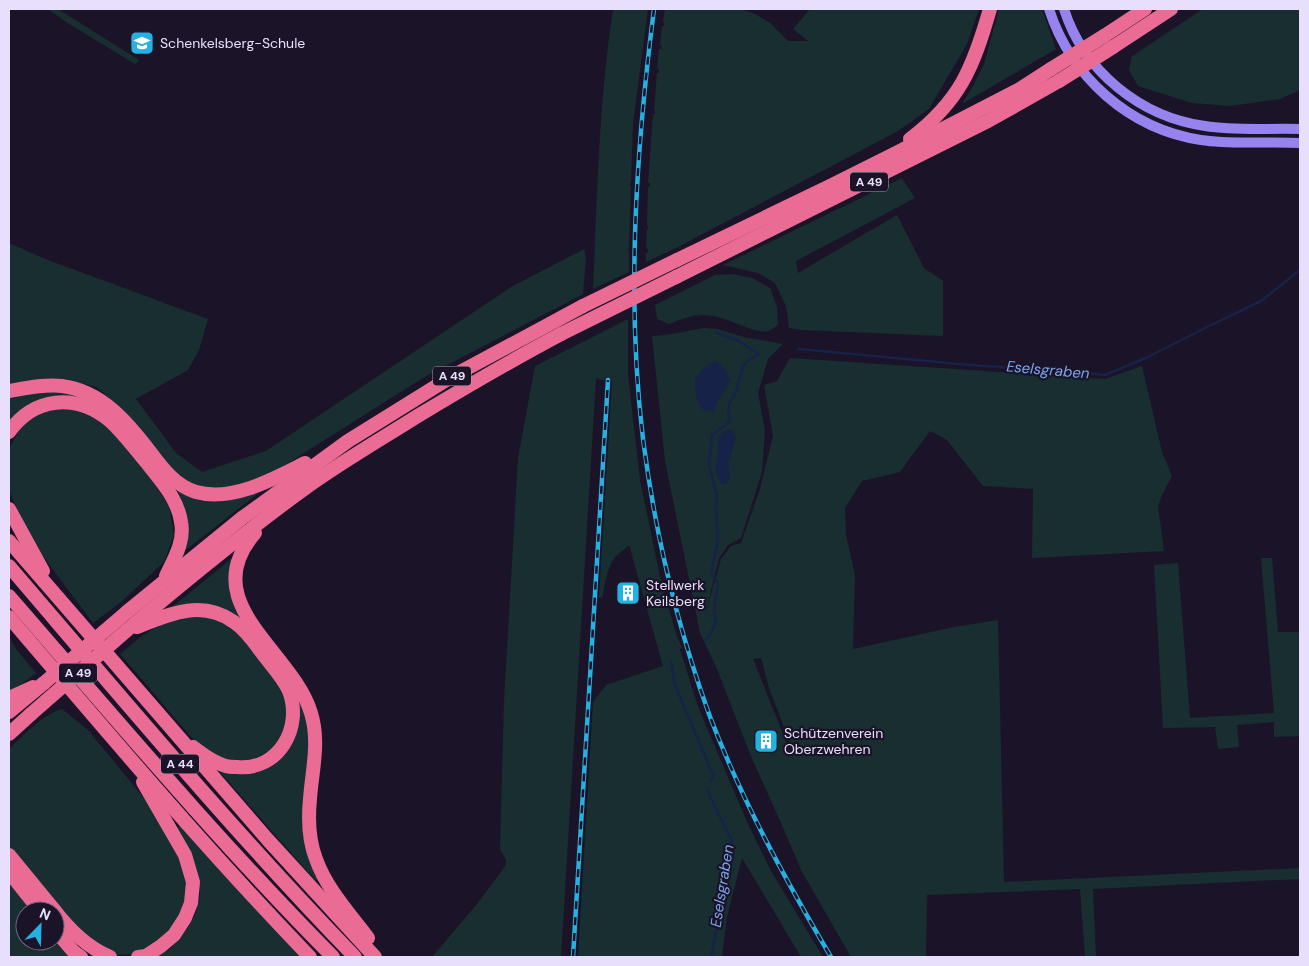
<svg xmlns="http://www.w3.org/2000/svg" width="1309" height="966" font-family="'DM Sans',sans-serif">
  <rect width="100%" height="100%" fill="#1b1428"/>
  <g fill="#182e31" fill-rule="evenodd">
    <polygon points="48,9 58,9 139,60 137,63 135,64 66,22"/>
    <path d="M613,9H648L633,124L631,182H630V186H631L629,248L628,252H629V272L593,289C597,196 599,101 613,9Z"/>
    <polygon points="665,9 740,9 755,14 769,22 788,41 808,41 793,29 810,9 979,9 967,44 929,109 898,131 678,247 646,262 646,253 648,253 648,249 646,248 647,229 648,229 648,226 647,225 648,187 650,186 650,183 648,183 653,114 655,114 655,111 654,110 657,73 659,73 659,69 657,69 659,49 661,49 662,46 660,45 662,26 664,26 664,23 663,22"/>
    <polygon points="999,9 1042,9 1056,49 962,104 973,86 984,64"/>
    <polygon points="1203,9 1300,9 1300,90 1280,99 1230,106 1192,103 1138,86 1129,70 1132,56"/>
    <polygon points="902,178 915,198 796,261 798,273 897,215 924,268 943,281 943,336 801,330 789,328 786,306 775,283 758,273 723,265"/>
    <polygon points="9,243 48,260 208,319 199,350 188,370 136,399 176,453 202,472 266,451 511,287 584,249 586,257 583,294 426,376 285,465 252,482 222,491 192,484 172,469 124,410 96,387 66,379 34,379 9,386"/>
    <path d="M732,274L752,278L770,288L777,307L778,325C775,327 771,330 768,331C751,334 724,314 703,315C691,315 679,320 669,324L657,319L655,305L715,275Z"/>
    <path d="M628,319V374L640,480L662,586L677,637L682,647L680,649L698,707L748,824L771,871L823,957H801L742,858L727,917L722,957H578L593,702L606,685L663,666L631,552L630,546H628C624,550 619,553 615,557C607,568 605,584 602,598L599,597L612,380H601L596,378L561,957H432L477,904L506,865V860L500,849L504,701L518,458L535,366Z"/>
    <path d="M704,328L717,329L744,337L783,344L768,359L758,393L765,430L762,472L741,538L728,545L719,558L705,615L721,559L731,546L741,543L759,492L773,436L764,385L777,381L790,358L1105,379L1142,366L1162,452L1172,476L1162,495L1158,506L1164,551L1032,558L1033,489L983,486L947,440L930,431L900,472L862,481L845,508L846,535L855,575L853,649L954,627L998,620L1004,882L1300,868V879L1093,889L1096,957H1085L1080,889L927,895L926,957H851L801,870L785,832L750,754L717,669L700,633L665,461L652,336L666,335ZM761,658L769,688L792,748L793,759L753,659Z"/>
    <polygon points="31,390 77,394 100,405 68,397 9,423 9,395"/>
    <polygon points="60,407 90,413 109,426 139,461 169,506 174,535 164,562 121,602 93,623 42,555 20,519 9,489 9,449 21,427 41,412"/>
    <polygon points="171,487 219,501 234,499 265,488 182,553"/>
    <polygon points="236,555 232,570 257,637 235,618 166,612"/>
    <polygon points="1261,558 1272,558 1278,632 1300,632 1300,736 1274,737 1274,722 1237,725 1239,747 1218,749 1215,727 1163,728 1154,565 1178,563 1190,718 1274,713"/>
    <path d="M201,614C214,618 228,621 239,631C244,635 247,641 251,646C264,663 289,693 287,716C287,719 285,723 284,727C275,760 238,768 210,753C195,744 184,728 172,715C155,695 138,674 120,654L142,636L167,620Z"/>
    <polygon points="9,637 16,649 36,673 9,694"/>
    <polygon points="293,690 306,715 310,738 310,760 321,882 314,879 213,764 277,761"/>
    <path d="M62,709L88,730L153,809L181,857L188,892L175,926L149,949L132,954L114,955L71,926L9,847V749C25,734 42,715 62,709Z"/>
    <polygon points="180,825 301,957 153,957 169,950 183,934 195,915 200,894 196,869 185,842 177,829"/>
    <polygon points="9,879 33,911 25,911 25,941 55,941 55,940 70,957 9,957"/>
  </g>
  <g fill="#172249">
    <polygon points="715,361 722,366 731,379 717,403 714,412 703,410 696,399 695,379 704,368"/>
    <polygon points="732,429 736,437 728,465 730,475 728,483 722,485 715,472 718,453 718,438 724,431"/>
  </g>
  <g fill="none" stroke-linecap="round" stroke-linejoin="round">
    <g stroke="#172249" stroke-width="2.5">
      <polyline points="799,349 970,365 1071,372 1105,375 1148,357 1207,327 1261,301 1300,270"/>
      <polyline points="705,640 710,635 716,622 714,611 718,584 711,572 718,542 716,507 717,496 709,465 712,435 728,423 730,418 728,410 730,402 736,392 743,366 749,360 759,354 737,340 716,333"/>
      <polyline points="671,661 675,685 713,775 711,781"/>
      <polyline points="707,790 732,841 727,878 711,957"/>
    </g>
    <g stroke="#9683ee" stroke-width="10">
      <path d="M1049,9C1071,77 1129,129 1201,140C1233,145 1267,141 1300,143"/>
      <path d="M1064,9C1084,72 1141,117 1205,126C1237,131 1269,128 1300,129"/>
    </g>
    <g stroke="#ea6b94" stroke-width="14">
      <polyline points="1104,36 1145,9"/>
      <polyline points="1113,47 1171,9"/>
      <path d="M910,139C960,101 973,68 990,9"/>
      <polyline points="677,260 830,186 896,153 1020,89 1051,69"/>
      <polyline points="676,277 988,121 1059,81"/>
      <path d="M9,391C26,388 45,384 62,386C102,391 128,423 151,453C163,469 176,486 196,492C232,502 274,479 305,463"/>
      <path d="M9,432C34,397 75,393 109,420C121,430 136,450 147,463C160,480 178,499 181,522C185,541 174,559 166,576"/>
      <polyline points="9,509 43,571"/>
      <path d="M255,533C194,603 292,650 311,713C320,742 312,770 310,799C308,819 309,841 316,859C326,888 350,914 368,938"/>
      <polyline points="9,541 268,840 375,957"/>
      <path d="M9,566C122,698 234,832 355,957"/>
      <path d="M9,596C115,718 219,842 333,957"/>
      <polyline points="128,611 242,518 348,441 451,377 583,306"/>
      <path d="M9,617C107,732 205,848 310,957"/>
      <path d="M137,627C169,614 202,599 234,622C246,630 254,642 262,653C271,665 283,677 289,691C303,727 279,771 237,767C234,767 229,767 226,766C214,763 202,754 193,747"/>
      <path d="M126,631C184,582 242,534 304,489C340,463 378,441 416,417C464,388 512,360 561,334"/>
      <polyline points="9,698 33,687"/>
      <polyline points="9,712 44,683"/>
      <polyline points="9,734 31,714"/>
      <polyline points="9,855 55,911"/>
      <polyline points="9,872 40,911"/>
      <path d="M55,911C71,931 87,947 110,957"/>
      <polyline points="55,930 73,951 81,957"/>
      <polyline points="138,957 146,956 161,946 174,935 185,918 191,903 193,882 185,855 143,782"/>
    </g>
    <g stroke="#25b1e1" stroke-width="4.5">
      <g id="rail">
        <path d="M654,9C636,149 626,298 643,439C655,533 677,625 709,714C741,799 785,879 831,957"/>
        <polyline points="573,957 608,380"/>
      </g>
    </g>
    <use href="#rail" stroke="#1b1428" stroke-width="2.5" stroke-dasharray="8" stroke-linecap="butt"/>
    <g stroke="#ea6b94" stroke-width="14">
      <polyline points="1051,69 1104,36"/>
      <polyline points="1059,81 1113,47"/>
      <polyline points="583,306 677,260"/>
      <polyline points="561,334 676,277"/>
      <polyline points="44,683 128,611"/>
      <polyline points="31,714 126,631"/>
    </g>
  </g>
  <defs>
    <g id="school-square" transform="scale(1.25)"><rect x="-9" y="-9" width="18" height="18" rx="4" fill="#25b1e1" stroke="#1b1428"/><path d="M0-5L7-2L0 1L-7-2ZM-4 1L0 2.5L4 1V4Q0 6-4 4Z" fill="#fff"/></g>
    <g id="building-square" transform="scale(1.25)"><rect x="-9" y="-9" width="18" height="18" rx="4" fill="#25b1e1" stroke="#1b1428"/><path d="M-4-6H4V6H1V3H-1V6H-4ZM-2.5-4.3h1.7v1.8h-1.7ZM.8-4.3h1.7v1.8H.8ZM-2.5-1h1.7V.8h-1.7ZM.8-1h1.7V.8H.8Z" fill="#fff"/></g>
  </defs>
  <g fill-rule="evenodd">
    <use href="#school-square" x="142" y="43"/>
    <use href="#building-square" x="628" y="593"/>
    <use href="#building-square" x="766" y="741"/>
  </g>
  <g text-anchor="middle" dominant-baseline="central" stroke-width="4.5" stroke-linejoin="round" paint-order="stroke">
    <g fill="#1b1428" stroke="#aaa2bc" stroke-width="1">
      <rect x="850" y="172.5" width="38" height="19" rx="4"/>
      <rect x="433" y="366.5" width="38" height="19" rx="4"/>
      <rect x="59" y="663.5" width="38" height="19" rx="4"/>
      <rect x="161" y="754.5" width="38" height="19" rx="4"/>
    </g>
    <g font-size="12" font-weight="bold" fill="#e7dffb">
      <text x="869" y="182">A 49</text>
      <text x="452" y="376">A 49</text>
      <text x="78" y="673">A 49</text>
      <text x="180" y="764">A 44</text>
    </g>
    <g font-size="14" fill="#e7dffb" stroke="#1b1428" text-anchor="start">
      <text x="160" y="43">Schenkelsberg-Schule</text>
      <text x="646" y="585">Stellwerk<tspan x="646" dy="16">Keilsberg</tspan></text>
      <text x="784" y="733">Schützenverein<tspan x="784" dy="16">Oberzwehren</tspan></text>
    </g>
    <g font-size="15" font-style="italic" fill="#7ba6ed" stroke="#1b1428">
      <text transform="translate(1048 370) rotate(5)">Eselsgraben</text>
      <text transform="translate(722 886) rotate(-81)">Eselsgraben</text>
    </g>
  </g>
  <rect width="1309" height="966" fill="none" stroke="#e7dffb" stroke-width="20"/>
  <g transform="translate(40 926) rotate(23)"><circle r="24" fill="#1b1428" stroke="#6d657c"/>
  <path d="M0-4L9 19L0 12L-9 19Z" fill="#25b1e1"/>
  <text y="-8" font-size="14" font-weight="bold" text-anchor="middle" fill="#e7dffb">N</text>
  </g>
</svg>
